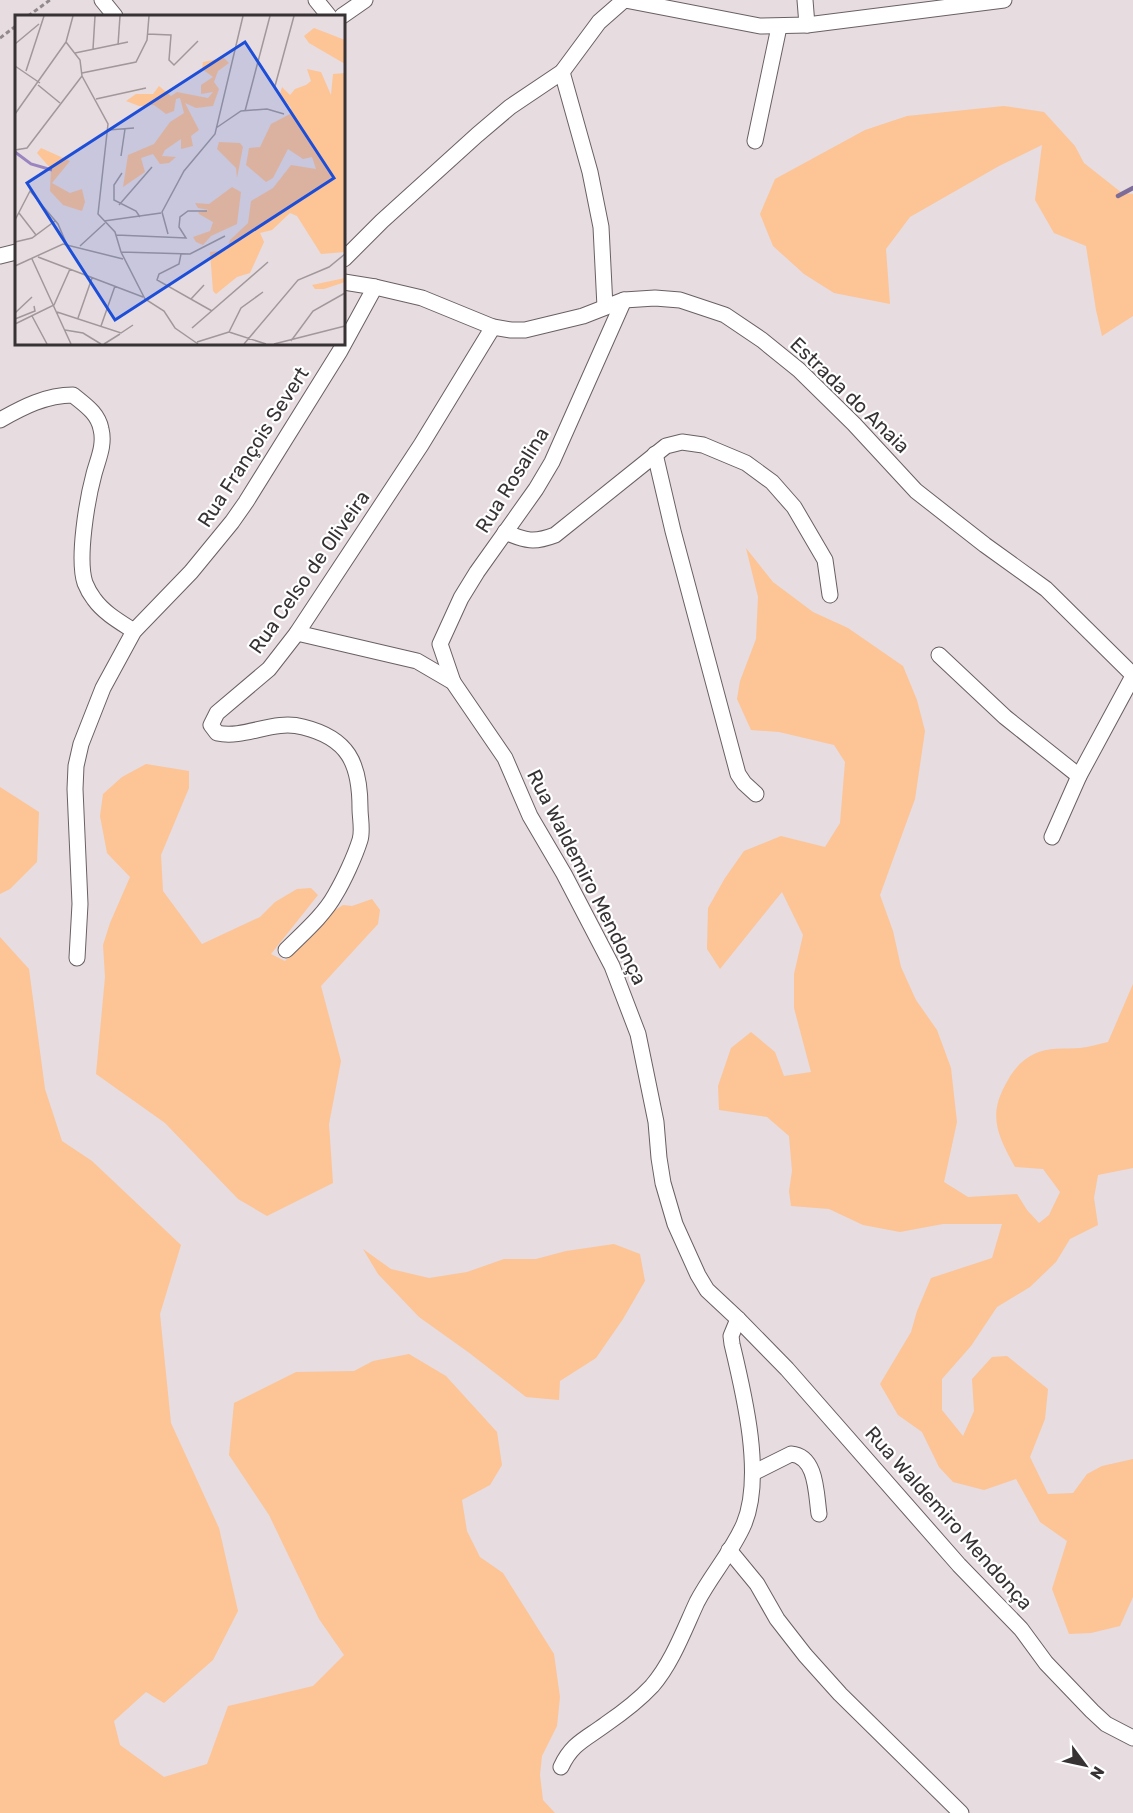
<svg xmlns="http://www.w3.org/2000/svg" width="1133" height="1813" font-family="Rubik,sans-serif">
  <rect width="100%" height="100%" fill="#e7dcdf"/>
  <g fill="#fdc496">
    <polygon points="1004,106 1044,112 1075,146 1084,163 1122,193 1133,194 1133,316 1102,336 1096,310 1086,246 1054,233 1035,200 1042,145 999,166 910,217 886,249 890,304 834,293 804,274 773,246 760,214 775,179 865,130 907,116"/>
    <path d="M746,548L773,582L813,612L848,628L903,666L917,700L925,731L915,799L880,895L893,931L901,967L916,1000L937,1030L951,1068L957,1122L944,1182L968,1197L1017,1194L1027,1210L1039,1223L1049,1215L1060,1192L1043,1169L1015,1167C997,1134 987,1115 1008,1080C1013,1070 1023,1059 1034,1054C1048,1047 1065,1049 1080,1048C1089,1047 1098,1044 1108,1042L1133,984V1168L1098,1175L1094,1198L1098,1225L1070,1239L1056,1262L1030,1287L997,1307L971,1346L942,1379V1410L963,1436L974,1411L972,1379L992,1357L1007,1356L1048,1389L1045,1419L1030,1457L1048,1494L1073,1493L1087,1474L1102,1466L1133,1459V1597L1120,1626L1091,1633L1069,1634L1052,1589L1067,1541L1040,1522L1016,1479L984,1490L953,1482L939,1467L922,1432L898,1415L880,1384L911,1332L917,1311L931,1278L992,1258L1002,1224H943L900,1232L863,1225L829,1209L791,1206L789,1191L792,1171L789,1136L767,1117L719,1110L718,1086L731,1048L751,1032L775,1052L784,1076L811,1072L794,1008V974L803,935L782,892L720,969L707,949L708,908L725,878L744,851L781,836L825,847L840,823L845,762L834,745L779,732L751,730L737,699L740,681L756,639L758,597Z"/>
    <polygon points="146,764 189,771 189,788 161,855 163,891 202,944 260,917 275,902 297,889 311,888 318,895 271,954 285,961 329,914 343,905 352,906 372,899 380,910 378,924 321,986 341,1061 329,1124 333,1183 267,1216 238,1199 165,1123 96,1074 105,977 103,945 110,923 130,877 107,853 100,816 103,794 122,777"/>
    <polygon points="0,787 39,812 37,862 10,889 0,894"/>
    <polygon points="0,937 29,969 45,1089 62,1141 92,1161 181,1245 160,1314 171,1423 219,1528 238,1611 213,1660 164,1703 146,1692 114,1721 120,1745 164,1777 207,1764 228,1706 313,1686 344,1655 319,1619 269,1515 229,1455 234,1403 296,1372 354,1371 373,1361 409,1354 446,1376 497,1432 502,1465 490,1485 462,1500 467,1531 480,1557 503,1573 554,1654 560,1697 557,1726 542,1756 540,1775 543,1800 555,1813 0,1813"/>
    <polygon points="614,1244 640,1254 645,1281 623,1319 596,1358 560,1381 559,1400 526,1397 468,1352 419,1317 378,1274 363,1249 391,1269 429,1278 467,1272 504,1259 536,1259 566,1251"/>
  </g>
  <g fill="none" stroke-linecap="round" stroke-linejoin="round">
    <polyline stroke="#7d6c97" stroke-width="4.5" points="1118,196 1133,188"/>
    <g stroke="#696063" stroke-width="17">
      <g id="minor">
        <polyline points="102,0 115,16"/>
        <polyline points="316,0 329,16"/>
        <polyline points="625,0 760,26 807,25 1004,0"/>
        <polyline points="805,0 807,25"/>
        <polyline points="342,16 365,0"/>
        <polyline points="562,72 590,172 601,227 605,307"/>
        <polyline points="755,141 779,27"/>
        <polyline points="0,256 16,252"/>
        <polyline points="344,259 382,221 477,135 510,107 562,72 599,22 624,0"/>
        <polyline points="344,282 375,287 422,298 493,327 511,330 525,330 583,316 624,300 655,298 680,300 725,315 762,340 799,370 854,424 916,491 985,545 1046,589 1133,675"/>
        <path d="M0,420C23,407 46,395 73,395C85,405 98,413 101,429C105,445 98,459 94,474C87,500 77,559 85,583C87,588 91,595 94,599C104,613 120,622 134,631"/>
        <polyline points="655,454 673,531 738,774 744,783 756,794"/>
        <path d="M505,532C526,541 534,543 555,535L666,446L682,442L703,445L746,463L772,482L794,507L825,560L830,595"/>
        <polyline points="297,633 417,661 453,682 505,758 530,816 564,874 612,966 638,1034 656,1122 659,1158 663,1183 675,1224 698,1275 707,1290 738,1319 787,1369 959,1565 1021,1629 1046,1663 1092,1711 1106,1724 1133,1738"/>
        <polyline points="939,655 1005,717 1079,776"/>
        <polyline points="453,682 440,644 461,598 477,572 536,489 552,462 624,300"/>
        <polyline points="1052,837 1079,776 1133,676"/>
        <path d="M286,950C303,933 324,915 335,895C344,880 355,856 360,840C363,831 360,818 360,808C360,763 348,738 303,727C273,719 246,739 217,733L211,725L217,713L269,669L297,633L421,445L493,327"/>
        <polyline points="77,958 80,904 75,789 76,766 81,744 103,688 134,631 191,572 232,522 246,502 340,351 375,287"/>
        <path d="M753,1473L791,1454C817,1456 816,1494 819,1514"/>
        <polyline points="729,1550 757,1584 777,1619 805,1655 840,1694 961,1813"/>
        <path d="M561,1767C572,1743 586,1739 606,1724C622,1713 639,1700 652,1686C672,1663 684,1630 697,1602C711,1575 732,1552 744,1524C764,1476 744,1394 732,1344L731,1336L738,1319"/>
      </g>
    </g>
    <g stroke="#918a8c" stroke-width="3" stroke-dasharray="4.5 3" stroke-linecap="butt">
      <polyline points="28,16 50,0"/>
      <polyline points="0,38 16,26"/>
    </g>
    <use href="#minor" stroke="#fff" stroke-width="15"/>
  </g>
  <g text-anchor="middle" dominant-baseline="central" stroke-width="4.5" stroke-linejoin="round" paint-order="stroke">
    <g font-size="20" fill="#373334" stroke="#fff">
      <text transform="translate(850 395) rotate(44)">Estrada do Anaia</text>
      <text transform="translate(253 447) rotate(-57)">Rua François Severt</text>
      <text transform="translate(512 480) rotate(-58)">Rua Rosalina</text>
      <text transform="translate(309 572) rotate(-55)">Rua Celso de Oliveira</text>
      <text transform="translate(587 877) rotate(63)">Rua Waldemiro Mendonça</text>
      <text transform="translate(949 1518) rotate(48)">Rua Waldemiro Mendonça</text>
    </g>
  </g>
  <g transform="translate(15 15)">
    <rect width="330" height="330" fill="#e7dcdf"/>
    <path d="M299,13L330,25V49L294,28L289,21ZM209,43L214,48L203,56L199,67L204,74L198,91L181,93L170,88L184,115L176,121L178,131L166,134V124L150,135L147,141L161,142L154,148L145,149L138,139L126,143L130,157L108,172L113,140L139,129L155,107L169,98L165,83L161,84L159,96L151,99L139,90L124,91L111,86L121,79H138L144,71L156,81L162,77L193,83L198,77L186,79V70L198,62L187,54L188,47ZM292,54L306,57L316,80L318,59L330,58V237L306,239L282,201L275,198L257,215L245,218L249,227L235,258L222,262L201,279L198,276L195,237L212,235L215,225L233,208L236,186L258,173L276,150L301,154L297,142L288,144L273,134L258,163L251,167L231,150L234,133L245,132L256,109L275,99L276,93L265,79L267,72L275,80L280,74L291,70L296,66ZM204,127L225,128L228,132L222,163L221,153L202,134ZM26,133L55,146L37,168L55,178L67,174L70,187L67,196L48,190L35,176L36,154L22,138ZM217,172L226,177L222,209L196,221L188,230L181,227L178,222L195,216L198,207L184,199L183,197L194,195L183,193L180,188L194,189ZM330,263V267L309,274H300L297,270Z" fill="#fdc496"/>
    <path fill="none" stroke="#9b85c1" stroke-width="3" d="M0,137L16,149L37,155"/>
    <path fill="none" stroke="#a1989b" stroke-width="1.5" d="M132,19L156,20L154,45L159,50L183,26M0,29L24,9M103,30L105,1M78,34L80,1M60,38L113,27M0,51L25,68M11,56L29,1M67,58L121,47L132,25L134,1M67,61L93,109L83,199L100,217L106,237L130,284L149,296L160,313L183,329M23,70L45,88M260,71L279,1M81,84L131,73M230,96L255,1M0,99L51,27M201,113L226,96L252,94L269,99M93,115L119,113M0,135L12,133L67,61L65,45L51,27L58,1M106,141L110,114M107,158L99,170V185L121,196L125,202M104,190L137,152M4,198L21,220M0,205L15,176L43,209L52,230M89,206L146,198M153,219L147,197L169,156L200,119L228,1M101,220L171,223L164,212L165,202L173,196H192M0,227L17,223L40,206M65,231L90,208M106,237L175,239L210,221M166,239L164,249L144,259L142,265L197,296M23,242L128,282M17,244L56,329M0,251L48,229L108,244M176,284L189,270M42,297L106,318L118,310M0,298L17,282M17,301L32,329M63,303L77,263M0,304L20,296L19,291M0,309L39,290L55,254M86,311L100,271M177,313L253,247M50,315L68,318L86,329M214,317L226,293L248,277M214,317L251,329M276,326L298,296L330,278M182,327L214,317M89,329L105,319M229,329L283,265L314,252L330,239M259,329L330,311"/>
    <path fill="#1d4ed8" fill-opacity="0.15" stroke="#1d4ed8" stroke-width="3" d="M230,27L319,163L100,305L12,168Z"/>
    <rect width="330" height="330" fill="none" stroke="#373334" stroke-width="3"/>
  </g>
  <g transform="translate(1085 1765) rotate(123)" stroke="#ffffff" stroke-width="4.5" paint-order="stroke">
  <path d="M0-4.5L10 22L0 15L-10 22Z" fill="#373334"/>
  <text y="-9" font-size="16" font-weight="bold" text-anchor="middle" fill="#373334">N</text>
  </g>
</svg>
